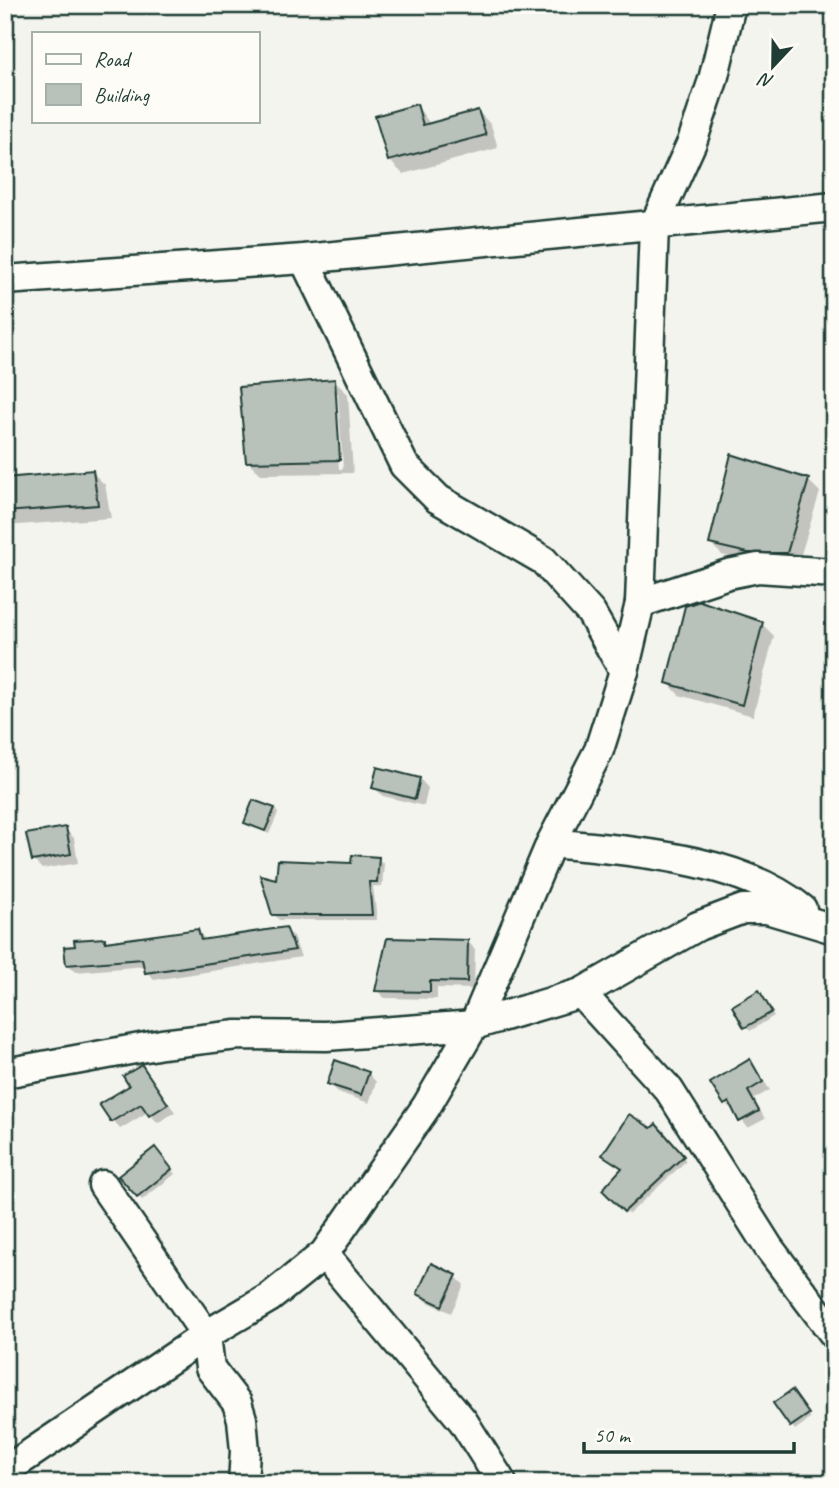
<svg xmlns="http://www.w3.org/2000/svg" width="839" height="1488" font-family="Caveat,sans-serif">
  <rect width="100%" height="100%" fill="#f4f4ef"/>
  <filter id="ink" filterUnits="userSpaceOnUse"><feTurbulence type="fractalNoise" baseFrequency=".0143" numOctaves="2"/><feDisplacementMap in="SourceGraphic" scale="14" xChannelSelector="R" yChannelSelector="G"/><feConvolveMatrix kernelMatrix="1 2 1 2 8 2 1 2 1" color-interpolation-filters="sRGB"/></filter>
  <g filter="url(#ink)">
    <g fill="#0003" fill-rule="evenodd">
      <polygon points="417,106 431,125 478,111 491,125 498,148 403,174 390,161 377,117"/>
      <path d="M334,381L348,394L353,473L261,474L247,461ZM334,393H338L343,469H339Z"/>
      <polygon points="92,472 105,485 111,518 5,526 5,480"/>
      <polygon points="808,480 820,492 798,564 761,564 722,555 711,544"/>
      <polygon points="762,624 774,636 753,716 679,695 668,683"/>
      <polygon points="420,779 428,788 424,806 383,796 374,787"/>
      <polygon points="274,809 278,813 269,834 246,822"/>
      <polygon points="65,829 74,838 78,863 42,869 33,860"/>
      <polygon points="378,859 384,864 382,887 373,886 377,920 279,920 274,914 277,881"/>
      <polygon points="285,929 293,936 301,957 154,980 145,966 75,972 68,964 104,940 107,943 198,930 206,941"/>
      <polygon points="467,941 475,949 474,989 437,988 437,999 385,998 377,991"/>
      <polygon points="762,997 774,1016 750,1031 734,1007"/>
      <polygon points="750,1061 770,1090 754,1099 765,1119 748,1128 735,1111 725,1104"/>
      <polygon points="142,1067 175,1112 158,1123 148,1112 120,1129 102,1104 131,1086"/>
      <polygon points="368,1073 376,1082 369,1103 338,1092 329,1083"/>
      <polygon points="660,1130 686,1161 629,1214 604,1190"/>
      <polygon points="158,1153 175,1174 142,1200 121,1176"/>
      <polygon points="456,1277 464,1285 451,1313 428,1302 419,1294"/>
      <polygon points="796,1396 811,1418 795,1430 776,1404"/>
    </g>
    <g fill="#b9c1bb" stroke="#1f3d34" stroke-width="2">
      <polygon points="417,104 423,125 478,110 486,135 388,161 375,116"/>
      <polygon points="335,379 340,460 246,462 239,387"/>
      <polygon points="731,454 809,479 787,553 748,553 709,544"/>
      <polygon points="93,470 98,505 5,512 5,478"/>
      <polygon points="700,601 763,622 742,705 666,683 685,606"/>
      <polygon points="377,767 420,778 415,799 372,788"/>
      <polygon points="253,800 275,808 265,831 244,823"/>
      <polygon points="66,827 71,854 32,861 26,834"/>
      <polygon points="352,855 379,857 377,882 369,882 372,915 272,915 260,875 276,879 278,860 351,863"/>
      <polygon points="286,927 295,950 145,973 142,959 66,965 64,947 75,946 74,940 105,938 105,942 198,929 201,940"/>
      <polygon points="387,938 468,940 467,982 430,981 430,992 375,991"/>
      <polygon points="759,990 772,1012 744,1028 732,1006"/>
      <polygon points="750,1059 763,1082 748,1091 759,1111 739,1122 729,1102 724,1105 710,1083"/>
      <polygon points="335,1060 369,1072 361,1095 327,1084"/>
      <polygon points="142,1065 168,1104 149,1116 141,1104 111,1122 99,1104 129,1086 123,1076"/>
      <polygon points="629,1114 651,1128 656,1124 684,1156 624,1212 602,1190 622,1168 602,1155"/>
      <polygon points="155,1147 172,1169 137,1197 118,1176"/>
      <polygon points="431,1263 457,1275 442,1306 417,1294"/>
      <polygon points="792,1390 809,1414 790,1427 773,1403"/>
    </g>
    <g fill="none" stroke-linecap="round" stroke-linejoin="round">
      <g stroke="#1f3d34" stroke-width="33">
        <g id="street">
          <polyline points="304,259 404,465 438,499 543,560 591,613 624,671"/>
          <polyline points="5,280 304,259 834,207"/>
          <polyline points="640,603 728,574 758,568 834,573"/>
          <path d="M551,843C629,851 739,857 802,909"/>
          <polyline points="581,993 669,1090 769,1248 834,1334"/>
          <polyline points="5,1073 162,1044 237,1035 326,1036 474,1025 581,993 698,926 743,909 767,909 834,929"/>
          <polyline points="103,1185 206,1335 210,1368 237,1403 242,1419 245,1451 243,1483"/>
          <polyline points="324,1254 463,1421 502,1483"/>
          <polyline points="5,1471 206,1335 269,1298 324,1254 426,1107 474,1025 551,843 599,750 624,671 640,603 654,226 692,142 713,80 731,5"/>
        </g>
      </g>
      <use href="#street" stroke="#fdfcf7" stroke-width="28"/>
    </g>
  </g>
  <rect width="839" height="1488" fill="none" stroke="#fdfcf7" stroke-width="28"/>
  <rect x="14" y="14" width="811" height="1460" fill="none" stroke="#1f3d34" stroke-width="2.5" filter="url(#ink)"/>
  <rect x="32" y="32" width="228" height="91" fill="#fdfcf7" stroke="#a4b0a9" stroke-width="2"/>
  <rect x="46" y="54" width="35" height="10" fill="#fdfcf7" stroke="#a4b0a9" stroke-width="2"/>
  <text x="94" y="66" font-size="21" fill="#1f3d34">Road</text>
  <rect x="46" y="84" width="35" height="21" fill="#b9c1bb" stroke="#a4b0a9" stroke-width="2"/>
  <text x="94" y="102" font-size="21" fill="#1f3d34">Building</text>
  <g transform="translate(773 66) rotate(202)" stroke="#fdfcf7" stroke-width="5" paint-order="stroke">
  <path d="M0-5L12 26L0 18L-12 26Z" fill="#1f3d34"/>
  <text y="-10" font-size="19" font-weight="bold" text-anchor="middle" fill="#1f3d34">N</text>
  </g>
  <path d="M584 1442v10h210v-10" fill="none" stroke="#1f3d34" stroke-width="3.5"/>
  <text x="594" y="1442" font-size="21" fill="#1f3d34" stroke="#fdfcf7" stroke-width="5" paint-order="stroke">50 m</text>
</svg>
